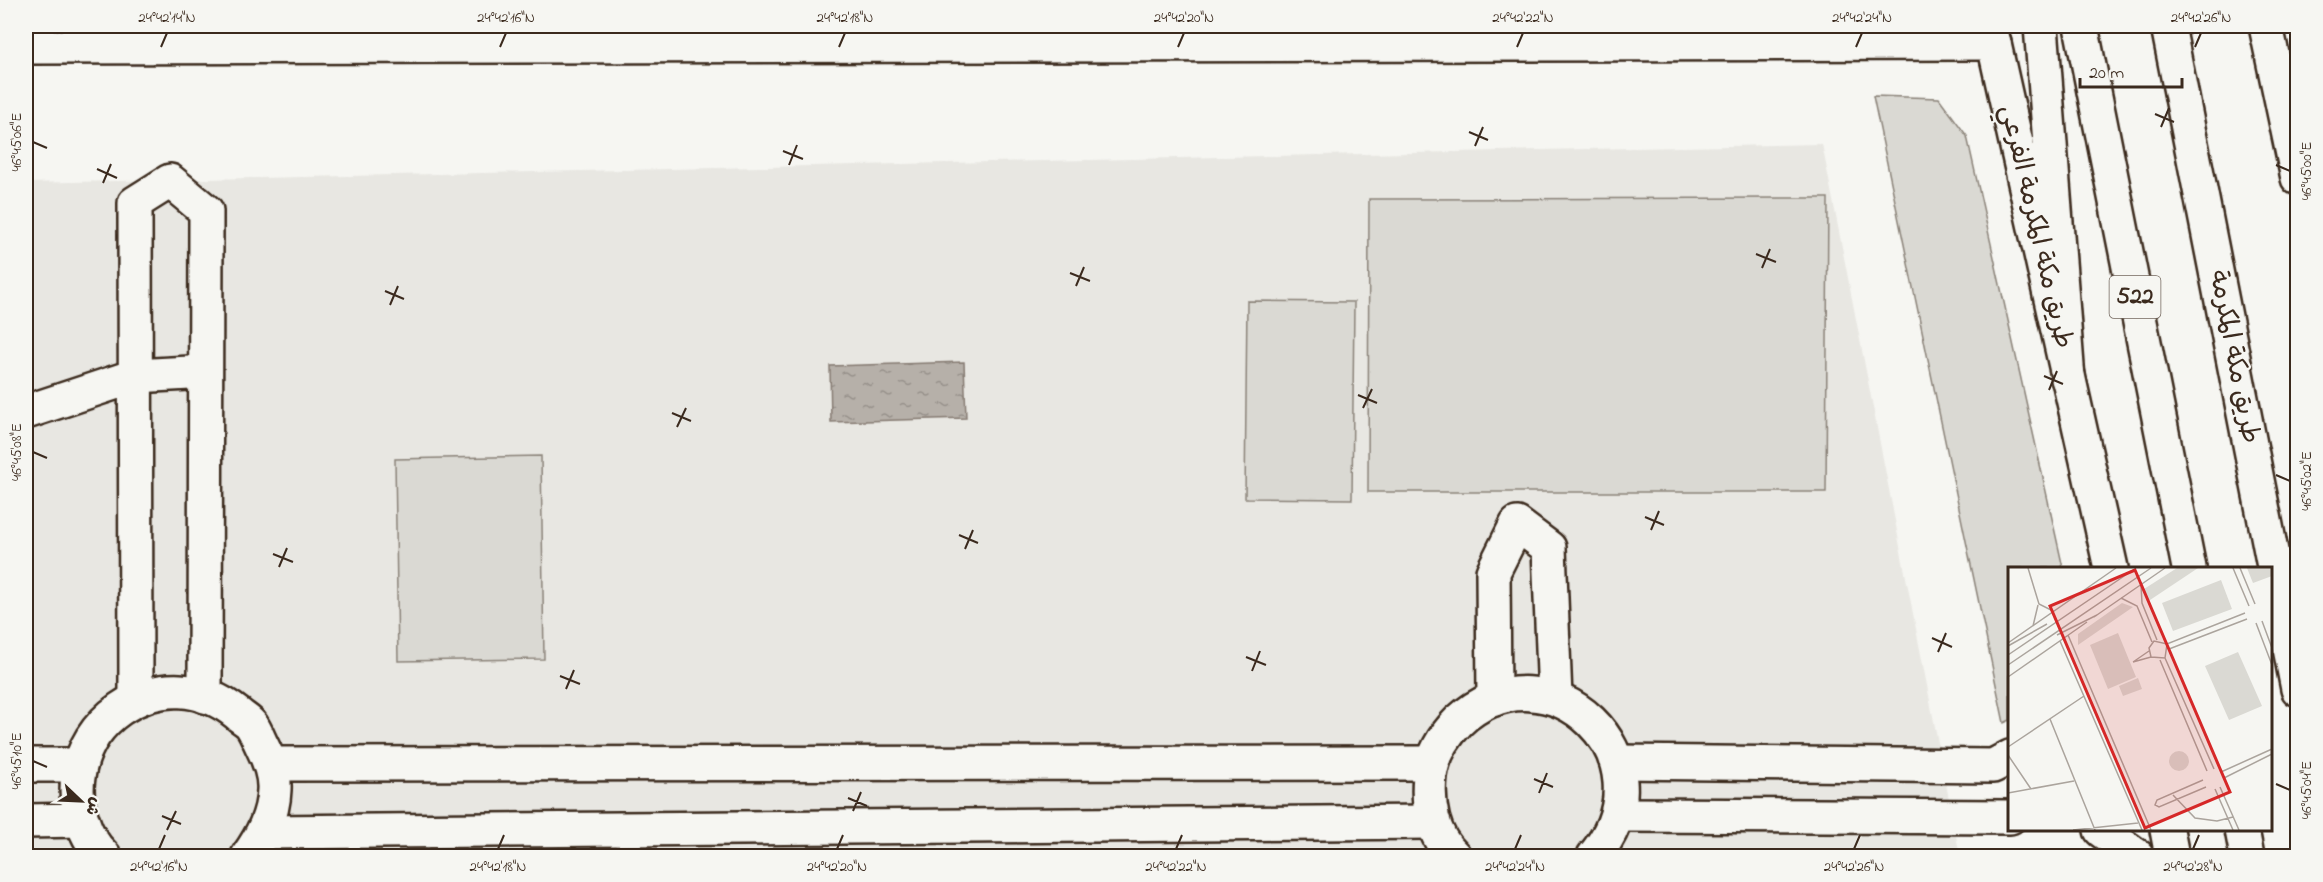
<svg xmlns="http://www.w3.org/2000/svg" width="2323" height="882" font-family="'Indie Flower','Playpen Sans Arabic',sans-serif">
  <defs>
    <pattern id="water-ripples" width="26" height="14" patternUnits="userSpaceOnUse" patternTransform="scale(1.5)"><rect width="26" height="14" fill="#b6b0a9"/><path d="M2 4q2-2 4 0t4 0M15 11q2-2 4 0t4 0" fill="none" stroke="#958f89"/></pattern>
  </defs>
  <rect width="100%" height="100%" fill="#f6f6f2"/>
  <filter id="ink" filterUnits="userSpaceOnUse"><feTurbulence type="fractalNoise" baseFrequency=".0167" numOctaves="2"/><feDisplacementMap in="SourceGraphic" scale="12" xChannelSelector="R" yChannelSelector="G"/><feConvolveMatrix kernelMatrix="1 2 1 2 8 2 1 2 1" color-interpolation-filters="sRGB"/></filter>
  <g filter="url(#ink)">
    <polygon fill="#e8e7e2" points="1822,144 1960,856 26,856 26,183"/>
    <g fill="#dad9d3" stroke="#8a8278" stroke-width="1.5">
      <polygon points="1873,96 1939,98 1967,136 2063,568 2010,568 2010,720 2004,723"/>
      <polygon points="1828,198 1826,492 1368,492 1369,199"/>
      <polygon points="1247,301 1354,302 1352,499 1245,498"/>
      <polygon points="541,456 544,659 398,661 395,459"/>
    </g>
    <polygon fill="url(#water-ripples)" stroke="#857a71" stroke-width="1.5" points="964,362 966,418 831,422 830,366"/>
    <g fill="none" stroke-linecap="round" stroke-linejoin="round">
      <g stroke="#3b2a1e" stroke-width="38">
        <g id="minor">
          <polyline points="26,47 1994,43"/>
          <polyline points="26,412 135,376 190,373"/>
          <polyline points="136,698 135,203 170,181 206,211 205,696"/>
          <polyline points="1494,699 1493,572 1517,524 1549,548 1555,698"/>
          <polyline points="1617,762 1993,766 2010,757"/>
          <polyline points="271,764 1432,763"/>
          <polyline points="26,765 80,765"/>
          <polyline points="1619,815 2010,817"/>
          <polyline points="26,821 82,820"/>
          <polyline points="2101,830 2137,856"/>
          <polyline points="265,832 1432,822"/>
          <path d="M104,856C84,838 74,803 78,777C82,749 97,725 120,709C158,683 202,685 238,714C242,718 249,721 252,726C256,732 259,740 262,746C269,760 275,774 274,790C273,816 262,836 248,856"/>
          <path d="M1454,856C1432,836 1427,804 1430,776C1433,754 1443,737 1459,721C1548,639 1676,758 1594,856"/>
        </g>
      </g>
      <g stroke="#3b2a1e" stroke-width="38">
        <g id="major">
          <polyline points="1990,26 2111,568"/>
          <polyline points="2266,26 2298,178"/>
          <polyline points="2167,830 2172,856"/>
        </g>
      </g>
      <g stroke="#3b2a1e" stroke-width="38">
        <g id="highway">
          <polyline points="2041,26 2068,379"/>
          <polyline points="2081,26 2189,568"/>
          <polyline points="2168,26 2298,689"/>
          <polyline points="2242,830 2247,856"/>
        </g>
      </g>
      <use href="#minor" stroke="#f6f6f2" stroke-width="33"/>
      <use href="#major" stroke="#f6f6f2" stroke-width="33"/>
      <use href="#highway" stroke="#f6f6f2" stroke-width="33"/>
    </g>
  </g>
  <path fill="none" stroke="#3b2a1e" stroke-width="2" d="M161,47L167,33M500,47L506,33M839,47L845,33M1178,47L1184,33M1517,47L1523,33M1856,47L1862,33M2195,47L2201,33M2155,114L2174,122M2161,127L2169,108M1469,132L1488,140M33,142L47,148M1475,146L1483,127M783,151L803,159M789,165L797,145M2276,165L2290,171M97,169L117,178M103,183L111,164M1756,254L1776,262M1762,268L1770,249M1070,273L1090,281M1076,286L1084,267M385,291L404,299M390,305L398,286M2044,376L2063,384M2049,390L2057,371M1358,395L1377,403M1363,408L1372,389M672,413L691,421M677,427L686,408M33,452L47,458M2276,475L2290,481M1645,517L1664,525M1651,530L1659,511M959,535L978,543M965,549L973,530M273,554L293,562M279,567L287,548M1932,638L1952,647M1938,652L1946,633M1246,657L1266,665M1252,671L1260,651M560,676L580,684M566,689L574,670M33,761L47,767M1534,779L1553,787M2276,784L2290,790M1539,793L1547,773M848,798L867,806M853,811L861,792M162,816L181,824M167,830L176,811M159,849L165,835M498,849L504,835M837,849L843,835M1176,849L1182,835M1515,849L1521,835M1854,849L1860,835M2193,849L2199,835"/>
  <g text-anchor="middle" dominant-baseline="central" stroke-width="4.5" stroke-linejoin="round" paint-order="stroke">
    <rect fill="#f6f6f2" stroke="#73675e" stroke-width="1.5" x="2109.5" y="276" width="51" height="42" rx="4.5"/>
    <g font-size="24" font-weight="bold" fill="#3b2a1e">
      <text x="2135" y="297">522</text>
    </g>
    <g font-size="26" fill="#3b2a1e" stroke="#f6f6f2">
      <text transform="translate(2035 227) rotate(77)">طريق مكة المكرمة الفرعي</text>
      <text transform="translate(2233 357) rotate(79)">طريق مكة المكرمة</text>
    </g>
  </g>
  <g transform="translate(2008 567)">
    <rect width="264" height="264" fill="#f6f6f2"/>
    <path d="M169,1H190L139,35L136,22ZM239,1H263L264,9L245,16ZM213,13L224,42L165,64L154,36ZM114,36L125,40L70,78V67ZM110,66L128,110L100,122L82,78ZM230,85L254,139L221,153L197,99ZM130,111L134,122L115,129L111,119ZM161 194a10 10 0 1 1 20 0a10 10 0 1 1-20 0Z" fill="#dad9d3"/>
    <path fill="none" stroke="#aba49d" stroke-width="1.5" d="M20,1L31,37L45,44M225,1L241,39M232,1L247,37M133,18L134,36L149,73M113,31L129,39L144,75M86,50L157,1M254,54L264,81M248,56L264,98M25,59L30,38M49,68L89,48M60,68L143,263M52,74L134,263M0,76L108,1M159,77L157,91L143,90L141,81L146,74L159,77L237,46M0,79L39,57M161,82L239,52M0,88L128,1M157,91L206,202M152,93L199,204M125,95L141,84M125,95L143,90M0,98L143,1M0,110L79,55M42,152L87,263M0,180L76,129M0,188L23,222M213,205L264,182M216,211L264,187M195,213L149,233L147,238L151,240L198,220M212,220L231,263M207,222L225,263M0,226L66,214M165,228L187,251L209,254L225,250M65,263L130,256"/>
    <path fill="#d62828" fill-opacity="0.15" stroke="#d62828" stroke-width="3" d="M127,3L222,225L137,261L42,39Z"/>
    <rect width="264" height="264" fill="none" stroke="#3b2a1e" stroke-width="3"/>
  </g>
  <rect width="2323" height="882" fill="none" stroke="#f6f6f2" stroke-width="66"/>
  <g transform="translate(81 801) rotate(113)" stroke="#f6f6f2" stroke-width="4.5" paint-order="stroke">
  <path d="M0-4.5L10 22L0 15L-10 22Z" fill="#3b2a1e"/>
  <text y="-9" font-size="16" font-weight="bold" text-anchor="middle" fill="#3b2a1e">ش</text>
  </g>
  <path d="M2080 78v9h102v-9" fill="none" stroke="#3b2a1e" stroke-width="3"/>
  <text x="2089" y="78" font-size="18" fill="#3b2a1e" stroke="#f6f6f2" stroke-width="4.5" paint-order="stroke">20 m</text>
  <rect x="33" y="33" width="2257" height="816" fill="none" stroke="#3b2a1e" stroke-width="2"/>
  <g font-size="15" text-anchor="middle" fill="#3b2a1e">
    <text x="167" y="22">24°42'14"N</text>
    <text x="506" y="22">24°42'16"N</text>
    <text x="845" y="22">24°42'18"N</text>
    <text x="1184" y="22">24°42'20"N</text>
    <text x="1523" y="22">24°42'22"N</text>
    <text x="1862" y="22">24°42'24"N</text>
    <text x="2201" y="22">24°42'26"N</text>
    <text transform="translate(16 142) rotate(-90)" y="5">46°45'06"E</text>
    <text transform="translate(2306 171) rotate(-90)" y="5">46°45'00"E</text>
    <text transform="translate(16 452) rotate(-90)" y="5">46°45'08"E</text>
    <text transform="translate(2306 481) rotate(-90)" y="5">46°45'02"E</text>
    <text transform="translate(16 761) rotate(-90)" y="5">46°45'10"E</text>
    <text transform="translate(2306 790) rotate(-90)" y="5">46°45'04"E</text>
    <text x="159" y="871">24°42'16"N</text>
    <text x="498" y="871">24°42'18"N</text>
    <text x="837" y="871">24°42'20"N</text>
    <text x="1176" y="871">24°42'22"N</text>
    <text x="1515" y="871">24°42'24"N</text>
    <text x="1854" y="871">24°42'26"N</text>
    <text x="2193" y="871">24°42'28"N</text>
  </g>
</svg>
